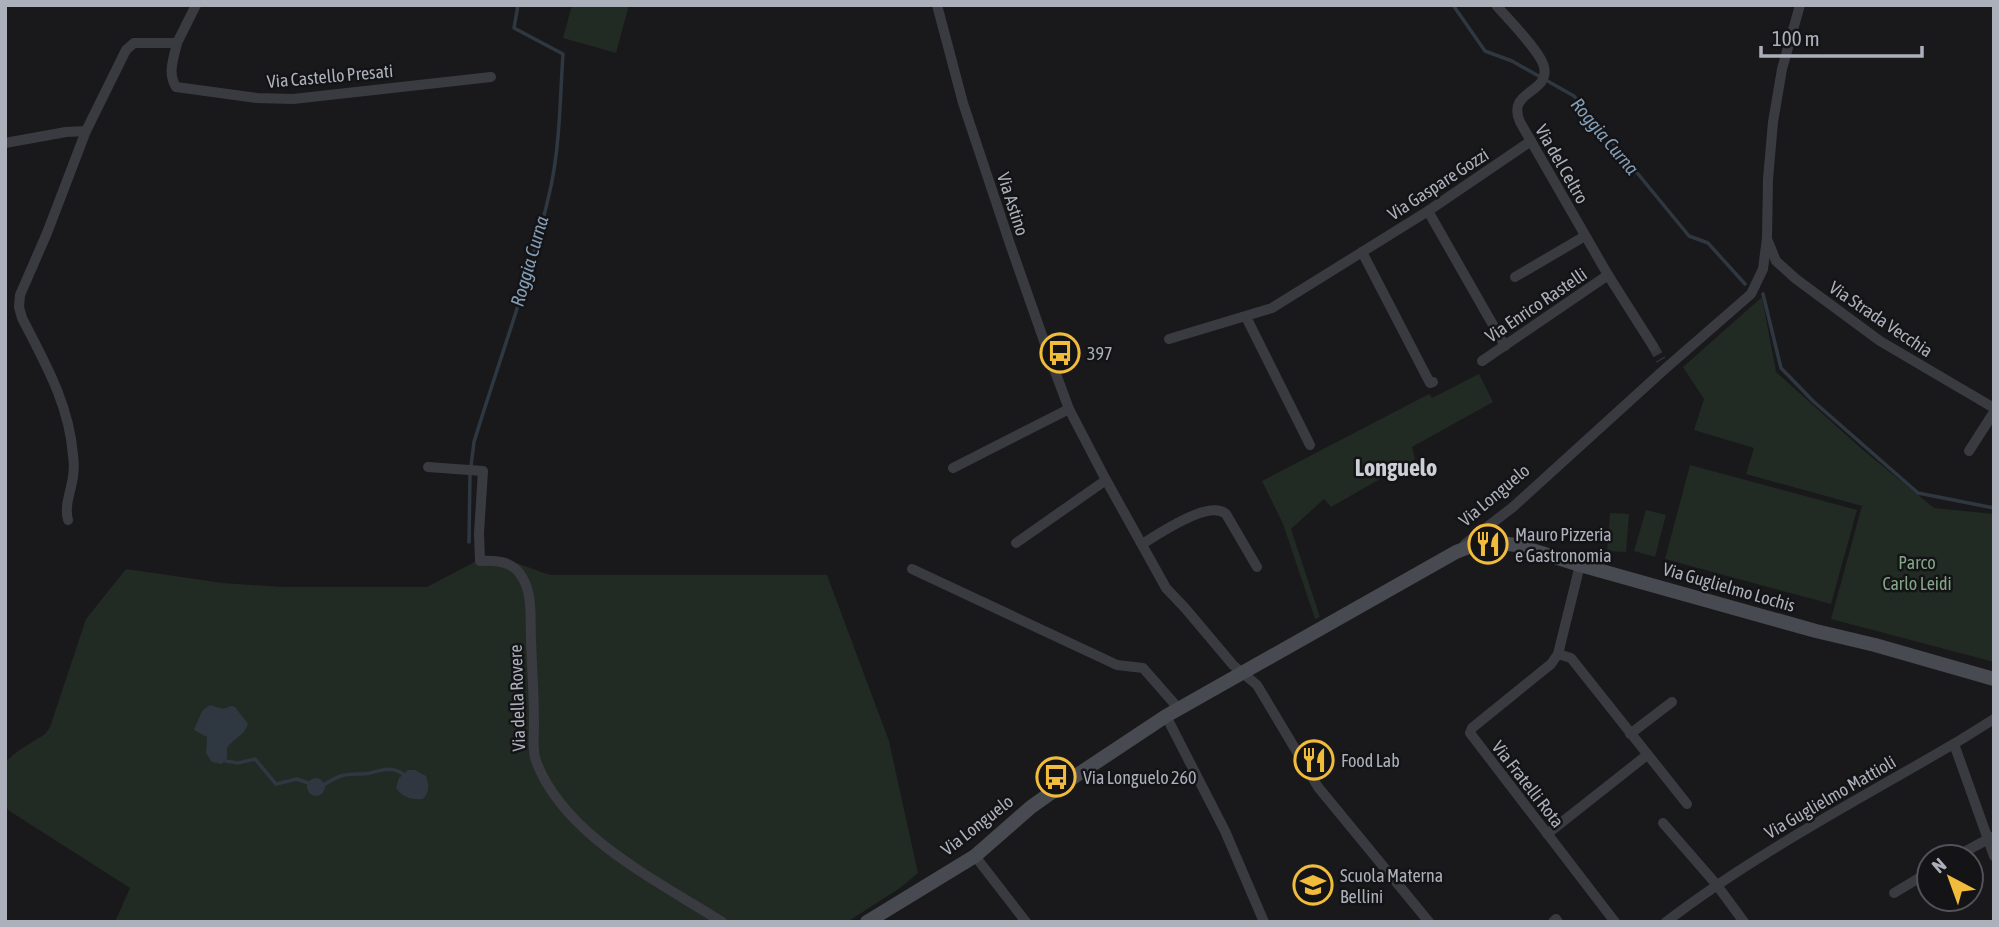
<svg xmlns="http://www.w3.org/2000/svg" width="1999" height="927" font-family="'Asap Condensed',sans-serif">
  <rect width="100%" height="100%" fill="#19191c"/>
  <g fill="#212a23">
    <polygon points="572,5 629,5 616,53 563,38"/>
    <polygon points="1762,297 1776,372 1863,450 1934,508 1994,514 1994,662 1831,619 1862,506 1746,474 1754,448 1694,430 1704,399 1683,367"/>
    <polygon points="1479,374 1493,402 1412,447 1415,459 1331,507 1324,499 1291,529 1320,617 1315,619 1283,524 1262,481 1429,394 1432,398"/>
    <polygon points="1690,465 1857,510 1831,604 1665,559"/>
    <polygon points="1646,510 1666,515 1655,557 1634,551"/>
    <polygon points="1610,513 1629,514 1626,552 1607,551"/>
    <polygon points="482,558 505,559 550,575 827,575 889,741 918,873 900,888 847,922 115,922 130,888 8,810 5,803 5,762 18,751 45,734 50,727 86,619 126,569 223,583 282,587 427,587"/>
  </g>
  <g fill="#2f3840">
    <path d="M210,705L223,709L231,706L235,707L248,724C244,736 234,738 227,748V758L222,764L212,762L206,753L207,737L194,730L202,711Z"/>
    <path d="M408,770H415L426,776C429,784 430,792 423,799C412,800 403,798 396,788L399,778Z"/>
    <circle cx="316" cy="787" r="9"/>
  </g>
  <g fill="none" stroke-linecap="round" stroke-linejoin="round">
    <g stroke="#2f3840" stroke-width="3.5">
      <polyline points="1453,5 1485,51 1512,61 1574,96 1689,236 1708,243 1745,284"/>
      <polyline points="1763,294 1781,368 1813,401 1918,493 1994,508"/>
      <path d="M469,542L470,474L474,442C500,357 532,273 551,186C560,143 560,98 563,54L514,28L518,5"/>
      <polyline points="226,761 238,763 255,759 276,784 297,779 308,783"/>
      <path d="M325,784C330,781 335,778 341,776C350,773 360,775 370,773C382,770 391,766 403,774"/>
    </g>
    <polyline stroke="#36373c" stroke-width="10" stroke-dasharray="10 5" stroke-linecap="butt" points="1653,346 1661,360"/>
    <g stroke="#3a3b41" stroke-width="10">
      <polyline points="937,5 963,103 1010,244 1050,358 1069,409 1106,480 1166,588 1185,608 1233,665 1257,685 1318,787 1429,922"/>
      <path d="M1496,5C1507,18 1541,52 1544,67C1550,94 1506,90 1520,122L1608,275L1653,346"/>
      <path d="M177,43C174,58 167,73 176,87L257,98L293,99L491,77"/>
      <polyline points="5,143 66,132 86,131"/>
      <polyline points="1428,211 1505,346"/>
      <polyline points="1767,239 1776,261 1796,279 1880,341 1994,408"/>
      <polyline points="1362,252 1430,383 1433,382"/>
      <polyline points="1515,277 1585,236"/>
      <polyline points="1246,317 1310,445"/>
      <polyline points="1169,339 1272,308 1428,211 1531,141"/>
      <polyline points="1482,361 1608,275"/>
      <polyline points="1969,451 1994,412"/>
      <path d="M428,467L483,471L479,533L480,561C496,560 513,561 522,577C533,594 530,620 531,639C532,668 534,696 534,724C534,736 532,751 536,761C564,836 658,881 722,922"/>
      <polyline points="953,468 1069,409"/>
      <path d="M68,520C64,506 71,491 73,477C74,470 74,462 73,455C69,404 45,363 22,318L19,307L20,295L47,233L86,131L126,50L134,43H177L196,5"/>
      <polyline points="1016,543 1106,480"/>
      <path d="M1142,544C1159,534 1209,499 1226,514L1257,567"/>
      <polyline points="1465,544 1513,507 1666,368 1751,294 1763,269 1767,238 1768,179 1773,122 1782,69 1800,5"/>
      <polyline points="1580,565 1558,654 1551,664 1472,728 1470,733 1615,922"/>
      <polyline points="912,569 1117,665 1143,668 1179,709"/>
      <polyline points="1558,654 1571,658 1687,804"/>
      <polyline points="1166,716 1225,831 1264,922"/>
      <polyline points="1630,734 1672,702"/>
      <polyline points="1954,744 1994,856"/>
      <polyline points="1663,823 1716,884 1744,922"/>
      <polyline points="1547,834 1647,755"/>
      <polyline points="975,856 1026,922"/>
      <polyline points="1955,857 1992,837"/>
      <polyline points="1894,893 1929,872"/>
      <polyline points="1553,922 1556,919 1558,922"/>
      <path d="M1666,922C1759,851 1862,798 1962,739L1994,719"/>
    </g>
    <polyline stroke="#484a51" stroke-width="14" points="867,922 975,856 1031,807 1062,785 1166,716 1456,552 1484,541 1516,545 1580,565 1816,631 1875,645 1994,679"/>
  </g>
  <defs>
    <g id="bus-ring" transform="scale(2.0125)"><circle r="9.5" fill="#141417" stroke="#f1bc3c" stroke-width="1.5"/><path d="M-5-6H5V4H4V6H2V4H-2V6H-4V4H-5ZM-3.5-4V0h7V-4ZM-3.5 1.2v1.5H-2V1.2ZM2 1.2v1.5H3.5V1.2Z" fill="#f1bc3c"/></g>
    <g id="restaurant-ring" transform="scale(2.0125)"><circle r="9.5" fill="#141417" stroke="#f1bc3c" stroke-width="1.5"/><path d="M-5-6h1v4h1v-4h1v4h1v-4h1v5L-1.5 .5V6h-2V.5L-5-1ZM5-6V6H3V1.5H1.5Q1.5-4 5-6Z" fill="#f1bc3c"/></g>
    <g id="school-ring" transform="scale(2.0125)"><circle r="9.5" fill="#141417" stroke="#f1bc3c" stroke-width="1.5"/><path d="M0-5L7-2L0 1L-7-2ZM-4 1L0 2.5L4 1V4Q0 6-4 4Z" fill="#f1bc3c"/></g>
  </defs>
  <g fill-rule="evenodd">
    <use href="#bus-ring" x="1060" y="353"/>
    <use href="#restaurant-ring" x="1488" y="544"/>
    <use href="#restaurant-ring" x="1314" y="760"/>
    <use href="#bus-ring" x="1056" y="777"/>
    <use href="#school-ring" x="1313" y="885"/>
  </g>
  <g text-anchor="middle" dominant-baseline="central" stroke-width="5" stroke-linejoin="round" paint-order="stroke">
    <g font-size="18" fill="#acb0bb" stroke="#141417">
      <text transform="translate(330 76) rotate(-5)">Via Castello Presati</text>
      <text transform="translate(1562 164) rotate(60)">Via del Celtro</text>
      <text transform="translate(1438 184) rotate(-33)">Via Gaspare Gozzi</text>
      <text transform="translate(1013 204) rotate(72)">Via Astino</text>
      <text transform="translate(1536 305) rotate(-34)">Via Enrico Rastelli</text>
      <text transform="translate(1881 319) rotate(34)">Via Strada Vecchia</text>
      <text transform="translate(1494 495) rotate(-40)">Via Longuelo</text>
      <text transform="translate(1729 587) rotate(16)">Via Guglielmo Lochis</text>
      <text transform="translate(517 698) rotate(-92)">Via della Rovere</text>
      <text transform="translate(1528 784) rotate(52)">Via Fratelli Rota</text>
      <text transform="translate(1830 797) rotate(-30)">Via Guglielmo Mattioli</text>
      <text transform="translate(977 825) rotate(-38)">Via Longuelo</text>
    </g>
    <g font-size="18" fill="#acb0bb" stroke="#141417" text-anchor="start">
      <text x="1087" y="353">397</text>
      <text x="1515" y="534">Mauro Pizzeria<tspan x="1515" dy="21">e Gastronomia</tspan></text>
      <text x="1341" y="760">Food Lab</text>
      <text x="1083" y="777">Via Longuelo 260</text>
      <text x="1340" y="875">Scuola Materna<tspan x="1340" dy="21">Bellini</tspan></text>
    </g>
    <g font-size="18" fill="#83a687" stroke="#141417">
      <text x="1917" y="562">Parco<tspan x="1917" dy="21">Carlo Leidi</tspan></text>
    </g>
    <g font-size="19" font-style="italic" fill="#849cb5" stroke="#141417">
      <text transform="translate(1605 136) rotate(50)">Roggia Curna</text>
      <text transform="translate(529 261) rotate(-74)">Roggia Curna</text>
    </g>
    <g font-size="24" font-weight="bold" fill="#cdcfd7" stroke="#141417">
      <text x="1396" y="467">Longuelo</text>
    </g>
  </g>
  <rect width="1999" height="927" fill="none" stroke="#acb0bb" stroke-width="14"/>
  <g transform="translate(1950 878) rotate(319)"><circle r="33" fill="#141417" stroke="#515259" stroke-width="2"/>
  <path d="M0-5L12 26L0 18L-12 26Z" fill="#f1bc3c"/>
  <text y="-10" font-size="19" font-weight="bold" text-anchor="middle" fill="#acb0bb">N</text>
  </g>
  <path d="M1761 46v10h161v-10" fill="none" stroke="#acb0bb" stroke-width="3.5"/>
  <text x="1772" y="46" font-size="21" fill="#acb0bb" stroke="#141417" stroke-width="5" paint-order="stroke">100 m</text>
</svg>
